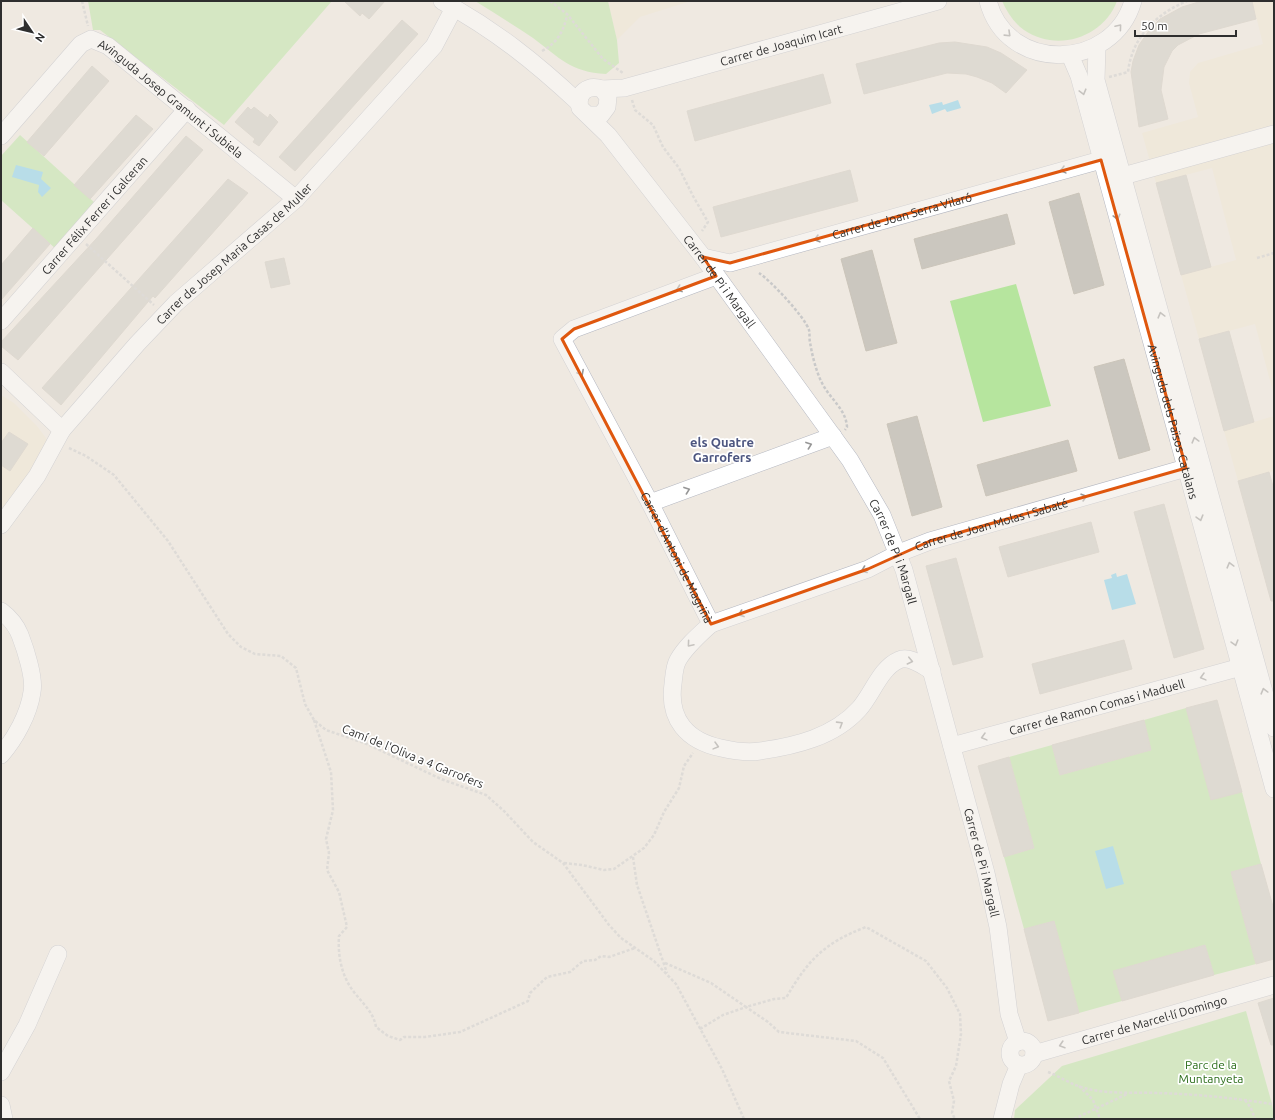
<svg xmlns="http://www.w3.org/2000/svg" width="1275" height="1120" font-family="Ubuntu,sans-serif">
  <rect width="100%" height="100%" fill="#efe9e1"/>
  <g fill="#f0e6d1">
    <polygon points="608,1 691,1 640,17 617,40"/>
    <polygon points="1252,1 1274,1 1274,396 1255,324 1199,339 1181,275 1236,260 1212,168 1156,183 1142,133 1198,117 1189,83 1190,72 1198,63 1263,44"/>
    <polygon points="1,395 14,403 37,426 49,442 37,463 1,511"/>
    <polygon points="1274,416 1274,471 1238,481 1224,431"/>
  </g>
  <g fill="#b6e59e">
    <polygon points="88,1 332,1 224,125 100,30 93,30"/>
    <path d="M475,1H608L617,40L619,63L606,74C570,72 560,58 533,38C514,25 494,13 475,1Z"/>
    <path d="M1002,1H1117C1104,37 1057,53 1024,30C1014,23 1007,12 1002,1Z"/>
    <polygon points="20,135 95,203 56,249 1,200 1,156"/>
    <polygon points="1016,284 1051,406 983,422 950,301"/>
    <polygon points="1186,708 1242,792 1261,864 1231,872 1256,964 1214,975 1205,945 1114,971 1122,1001 1079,1013 1054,921 1024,929 1004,857 1034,848 1009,757 1052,745 1060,775 1151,750 1144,720"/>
    <polygon points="1246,1011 1272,1104 1274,1119 1014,1119 1015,1110 1062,1066"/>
  </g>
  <g fill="#75cff0">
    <polygon points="958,100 961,108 947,112 945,109 932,114 929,105 942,102 943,105"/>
    <polygon points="16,165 43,172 41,179 51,188 42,197 38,192 39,185 12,177"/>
    <polygon points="1116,573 1117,577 1127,574 1136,604 1112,610 1104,580 1112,578 1111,575"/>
    <polygon points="1113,846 1124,884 1106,889 1095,851"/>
  </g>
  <g fill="#cbc7bf" stroke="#cbc5ba">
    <polygon points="344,1 385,1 369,19 362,13 360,16"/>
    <polygon points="1202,1 1252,1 1256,19 1199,34 1178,45 1172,51 1164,67 1161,90 1168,119 1139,127 1131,72 1133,61 1139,45 1150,29 1160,19 1182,7"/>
    <polygon points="402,20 418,34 295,171 279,157"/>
    <polygon points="955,42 987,47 1001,53 1027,70 1006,93 992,83 977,77 966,74 947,73 864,94 856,64 939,43"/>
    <polygon points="92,66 109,81 44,156 27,142"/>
    <polygon points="823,74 831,103 695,141 687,111"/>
    <polygon points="248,107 251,110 254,107 268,118 270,114 278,122 259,146 253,142 255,139 235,122"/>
    <polygon points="136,115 153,129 90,199 74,185"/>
    <polygon points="186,136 203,150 18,360 1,346 1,342 96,239"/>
    <polygon points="850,170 858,201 721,237 713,207"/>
    <polygon points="1186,175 1211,267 1181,275 1156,183"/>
    <polygon points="228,179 248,193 155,298 153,296 61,405 42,388"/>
    <polygon points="1079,193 1104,285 1074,294 1049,202"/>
    <polygon points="1007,214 1015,244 922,269 914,239"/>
    <polygon points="33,228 50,244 1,300 1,265"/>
    <polygon points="872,250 897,343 866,351 841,259"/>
    <polygon points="284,258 290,284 271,288 265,262"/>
    <polygon points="1229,331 1254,422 1224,431 1199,339"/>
    <polygon points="1124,359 1150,450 1119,459 1094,367"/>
    <polygon points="917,416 942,507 912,516 887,424"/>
    <polygon points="9,432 28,444 10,471 1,465 1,443"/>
    <polygon points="1068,440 1077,471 986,496 977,465"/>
    <polygon points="1269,472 1274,490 1274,601 1271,601 1238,481"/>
    <polygon points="1164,504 1204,649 1174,658 1134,512"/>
    <polygon points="1091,522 1099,552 1008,577 999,547"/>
    <polygon points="956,558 983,657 953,665 926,566"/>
    <polygon points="1124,640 1132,669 1040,694 1032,664"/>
    <polygon points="1217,700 1242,792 1211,800 1186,708"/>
    <polygon points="1144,720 1151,750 1060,775 1052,745"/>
    <polygon points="1009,757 1034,848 1004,857 978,766"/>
    <polygon points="1261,864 1274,910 1274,959 1256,964 1231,872"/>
    <polygon points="1054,921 1079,1013 1048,1021 1024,929"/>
    <polygon points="1205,945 1214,975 1122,1001 1113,971"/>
    <polygon points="1274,998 1274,1045 1271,1045 1258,1003"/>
  </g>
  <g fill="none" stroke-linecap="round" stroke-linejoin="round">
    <g stroke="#b4b7c1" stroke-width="18">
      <g id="minor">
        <path d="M442,1C495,30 535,62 579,103"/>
        <path d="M988,1C1007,74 1113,71 1133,1"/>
        <polyline points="1097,46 1096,80 1274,728"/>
        <path id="s1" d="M1070,55L1079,76L1274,789"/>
        <path id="s2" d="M602,89L624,88L938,1"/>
        <path id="s3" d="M588,115H601L607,107L608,97L602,89C588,84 576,93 580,108L608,135L703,257L850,460L882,515L904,570L986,873L998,927L1009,1014L1018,1042"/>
        <path id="s4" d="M1,136L81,44L91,39L108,46L296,199"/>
        <polyline points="1123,176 1274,134"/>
        <path id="s5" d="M703,257L730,263L1101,160"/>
        <path id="s6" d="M716,276L574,329L562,339L650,503L711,624C699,635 686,646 678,660C674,667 674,676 673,684C668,719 687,741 721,748C734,751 747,753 760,751C795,746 834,737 859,709C872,695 880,668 899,660C909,655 923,666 932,671"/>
        <path id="s7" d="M1,321L187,109"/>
        <path id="s8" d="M1,372L62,430L137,344L176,303L296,199L434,46L454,8"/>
        <polyline points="650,503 833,436"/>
        <polyline points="1,525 37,476 62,430"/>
        <path d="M1,611C9,617 16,625 20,635C25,648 35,678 32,692C29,714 15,739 1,755"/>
        <path id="s9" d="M711,624L868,569L899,553L930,541L1186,468"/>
        <path id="s10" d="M952,746L1241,667"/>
        <circle cx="1022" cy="1053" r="12"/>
        <path id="s11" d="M1034,1054L1274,985"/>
        <polyline points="1,1072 27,1025 58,954"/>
        <polyline points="1,1105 4,1119"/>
        <polyline points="1002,1119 1011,1084 1019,1065"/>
      </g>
    </g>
    <g stroke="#c9c9c9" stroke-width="2.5" stroke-dasharray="3 2" stroke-linecap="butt">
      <polyline points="82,1 88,26"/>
      <polyline points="550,1 567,14 603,59 623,73"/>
      <path d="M542,51C557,43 564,31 567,15"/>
      <path d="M1109,77L1128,72C1132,37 1156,14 1187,1"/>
      <polyline points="632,100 635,110 653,125 663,147 679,168 693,196 708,222 702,231"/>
      <polyline points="86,244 154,305"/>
      <polyline points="1257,258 1274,253"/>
      <path d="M759,273C770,280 805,317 809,330C810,334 809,338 810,342C812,355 816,371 822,383C830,399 846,409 847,427L845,430"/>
      <polyline points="69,448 86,456 114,475 168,541 228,634 241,647 255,654 281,656 296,668 305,704 314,720 326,730 367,744 441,779 486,795 504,811 533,842 563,863 609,925 621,938 654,961 676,984 722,1069 744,1119"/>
      <path d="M314,720L331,772L333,810L326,839L329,853L327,870L339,892L347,927L339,936C338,952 340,967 347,981C355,998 373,1008 376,1027L388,1036L400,1040L404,1037H425L460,1032L528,1001L530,993L547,977L570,972L583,961L595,960L601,956L609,957L635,948"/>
      <polyline points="633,857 637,885 667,973"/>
      <polyline points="564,863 582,865 604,870 614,869 644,848 654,835 664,812 679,788 684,766 693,753"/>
      <path d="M665,963L711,983L746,1007L774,999L786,998C808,960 824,943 866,927L926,961L947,988L960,1014L961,1034L956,1066L949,1081L954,1101L952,1113L955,1119"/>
      <polyline points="700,1029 723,1015 746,1007 768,1022 779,1032 856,1041 883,1058 920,1119"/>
      <path d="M1048,1072C1058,1076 1068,1082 1078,1086C1104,1095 1130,1092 1157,1093C1195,1094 1234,1098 1272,1104"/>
      <polyline points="1079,1086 1093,1100 1100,1119"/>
      <polyline points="1245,1100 1251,1108 1255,1119"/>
      <polyline points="1074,1119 1127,1094"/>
    </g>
    <use href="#minor" stroke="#fff" stroke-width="17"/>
  </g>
  <defs><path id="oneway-chevron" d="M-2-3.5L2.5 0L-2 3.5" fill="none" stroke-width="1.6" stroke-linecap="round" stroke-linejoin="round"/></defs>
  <g stroke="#969696">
    <use href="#oneway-chevron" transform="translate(1119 27) rotate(-50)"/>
    <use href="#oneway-chevron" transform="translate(1008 34) rotate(44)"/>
    <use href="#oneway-chevron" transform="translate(1083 92) rotate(75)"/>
    <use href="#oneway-chevron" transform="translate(1063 170) rotate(165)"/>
    <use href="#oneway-chevron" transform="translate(1117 217) rotate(75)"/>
    <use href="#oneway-chevron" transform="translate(817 239) rotate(164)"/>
    <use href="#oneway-chevron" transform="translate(679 289) rotate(160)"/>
    <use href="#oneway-chevron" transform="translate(1161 315) rotate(-105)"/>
    <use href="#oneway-chevron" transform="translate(581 373) rotate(62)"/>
    <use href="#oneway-chevron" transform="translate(1195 440) rotate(-105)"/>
    <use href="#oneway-chevron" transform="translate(809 445) rotate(-20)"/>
    <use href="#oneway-chevron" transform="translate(687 490) rotate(-20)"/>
    <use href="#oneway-chevron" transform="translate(1084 497) rotate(-16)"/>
    <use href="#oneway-chevron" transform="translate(1200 518) rotate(74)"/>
    <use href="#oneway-chevron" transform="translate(1230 565) rotate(-105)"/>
    <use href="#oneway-chevron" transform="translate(864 570) rotate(159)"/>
    <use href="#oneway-chevron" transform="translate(741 614) rotate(160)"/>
    <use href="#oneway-chevron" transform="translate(1235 643) rotate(74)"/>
    <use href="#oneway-chevron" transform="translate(690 644) rotate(130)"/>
    <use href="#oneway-chevron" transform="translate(910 661) rotate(13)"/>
    <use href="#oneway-chevron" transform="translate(1203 677) rotate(165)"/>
    <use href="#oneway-chevron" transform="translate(1264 691) rotate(-105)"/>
    <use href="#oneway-chevron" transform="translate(840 724) rotate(-32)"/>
    <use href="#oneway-chevron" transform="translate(984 737) rotate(165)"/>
    <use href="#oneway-chevron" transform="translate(716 746) rotate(15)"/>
    <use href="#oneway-chevron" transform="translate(1062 1045) rotate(163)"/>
  </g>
  <path d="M0 0H1275V1120H0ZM1101,160L1186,468L930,541L868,569L711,624L562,339L574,329L716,276L703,257L730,263Z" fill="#efe9e1" fill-opacity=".55" fill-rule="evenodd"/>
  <path fill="none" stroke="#df570e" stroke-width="3" stroke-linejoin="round" d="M1101,160L1186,468L930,541L868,569L711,624L562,339L574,329L716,276L703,257L730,263Z"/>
  <g text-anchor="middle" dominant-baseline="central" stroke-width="3.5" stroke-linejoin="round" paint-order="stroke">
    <g font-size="12" fill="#2e2e2e" stroke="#fff">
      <text stroke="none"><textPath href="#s2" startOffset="185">Carrer de Joaquim Icart</textPath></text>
      <text stroke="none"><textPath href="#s4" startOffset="233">Avinguda Josep Gramunt i Subiela</textPath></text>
      <text stroke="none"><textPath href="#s7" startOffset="141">Carrer Félix Ferrer i Galceran</textPath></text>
      <text stroke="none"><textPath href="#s5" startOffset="206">Carrer de Joan Serra Vilaró</textPath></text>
      <text stroke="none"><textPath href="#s8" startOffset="331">Carrer de Josep Maria Casas de Muller</textPath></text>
      <text stroke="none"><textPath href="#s3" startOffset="303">Carrer de Pi i Margall</textPath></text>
      <text stroke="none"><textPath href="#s1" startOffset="381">Avinguda dels Països Catalans</textPath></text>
      <text stroke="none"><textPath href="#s9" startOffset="298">Carrer de Joan Molas i Sabaté</textPath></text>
      <text stroke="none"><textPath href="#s3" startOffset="626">Carrer de Pi i Margall</textPath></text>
      <text stroke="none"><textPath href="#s6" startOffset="414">Carrer d'Antoni de Magriñà</textPath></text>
      <text stroke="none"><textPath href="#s10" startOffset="150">Carrer de Ramon Comas i Maduell</textPath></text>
      <text transform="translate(413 756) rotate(22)">Camí de l'Oliva a 4 Garrofers</text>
      <text stroke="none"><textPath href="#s3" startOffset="950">Carrer de Pi i Margall</textPath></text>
      <text stroke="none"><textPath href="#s11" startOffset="125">Carrer de Marcel·lí Domingo</textPath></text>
    </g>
    <g font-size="12" fill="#2c6e1b" stroke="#fff">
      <text x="1211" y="1064">Parc de la<tspan x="1211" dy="14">Muntanyeta</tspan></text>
    </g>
    <g font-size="13" font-weight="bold" fill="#4d5680" stroke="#fff">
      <text x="722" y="442">els Quatre<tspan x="722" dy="15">Garrofers</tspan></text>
    </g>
  </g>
  <rect width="1275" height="1120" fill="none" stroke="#2e2e2e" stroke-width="4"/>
  <g transform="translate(32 32) rotate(125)" stroke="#ffffff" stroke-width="3" paint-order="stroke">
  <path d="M0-3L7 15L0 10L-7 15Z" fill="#2e2e2e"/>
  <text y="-6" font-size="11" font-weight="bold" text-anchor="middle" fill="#2e2e2e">N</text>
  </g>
  <path d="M1135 30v6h101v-6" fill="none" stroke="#2e2e2e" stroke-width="2"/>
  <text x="1141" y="30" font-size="12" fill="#2e2e2e" stroke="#ffffff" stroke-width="3" paint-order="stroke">50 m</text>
</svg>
